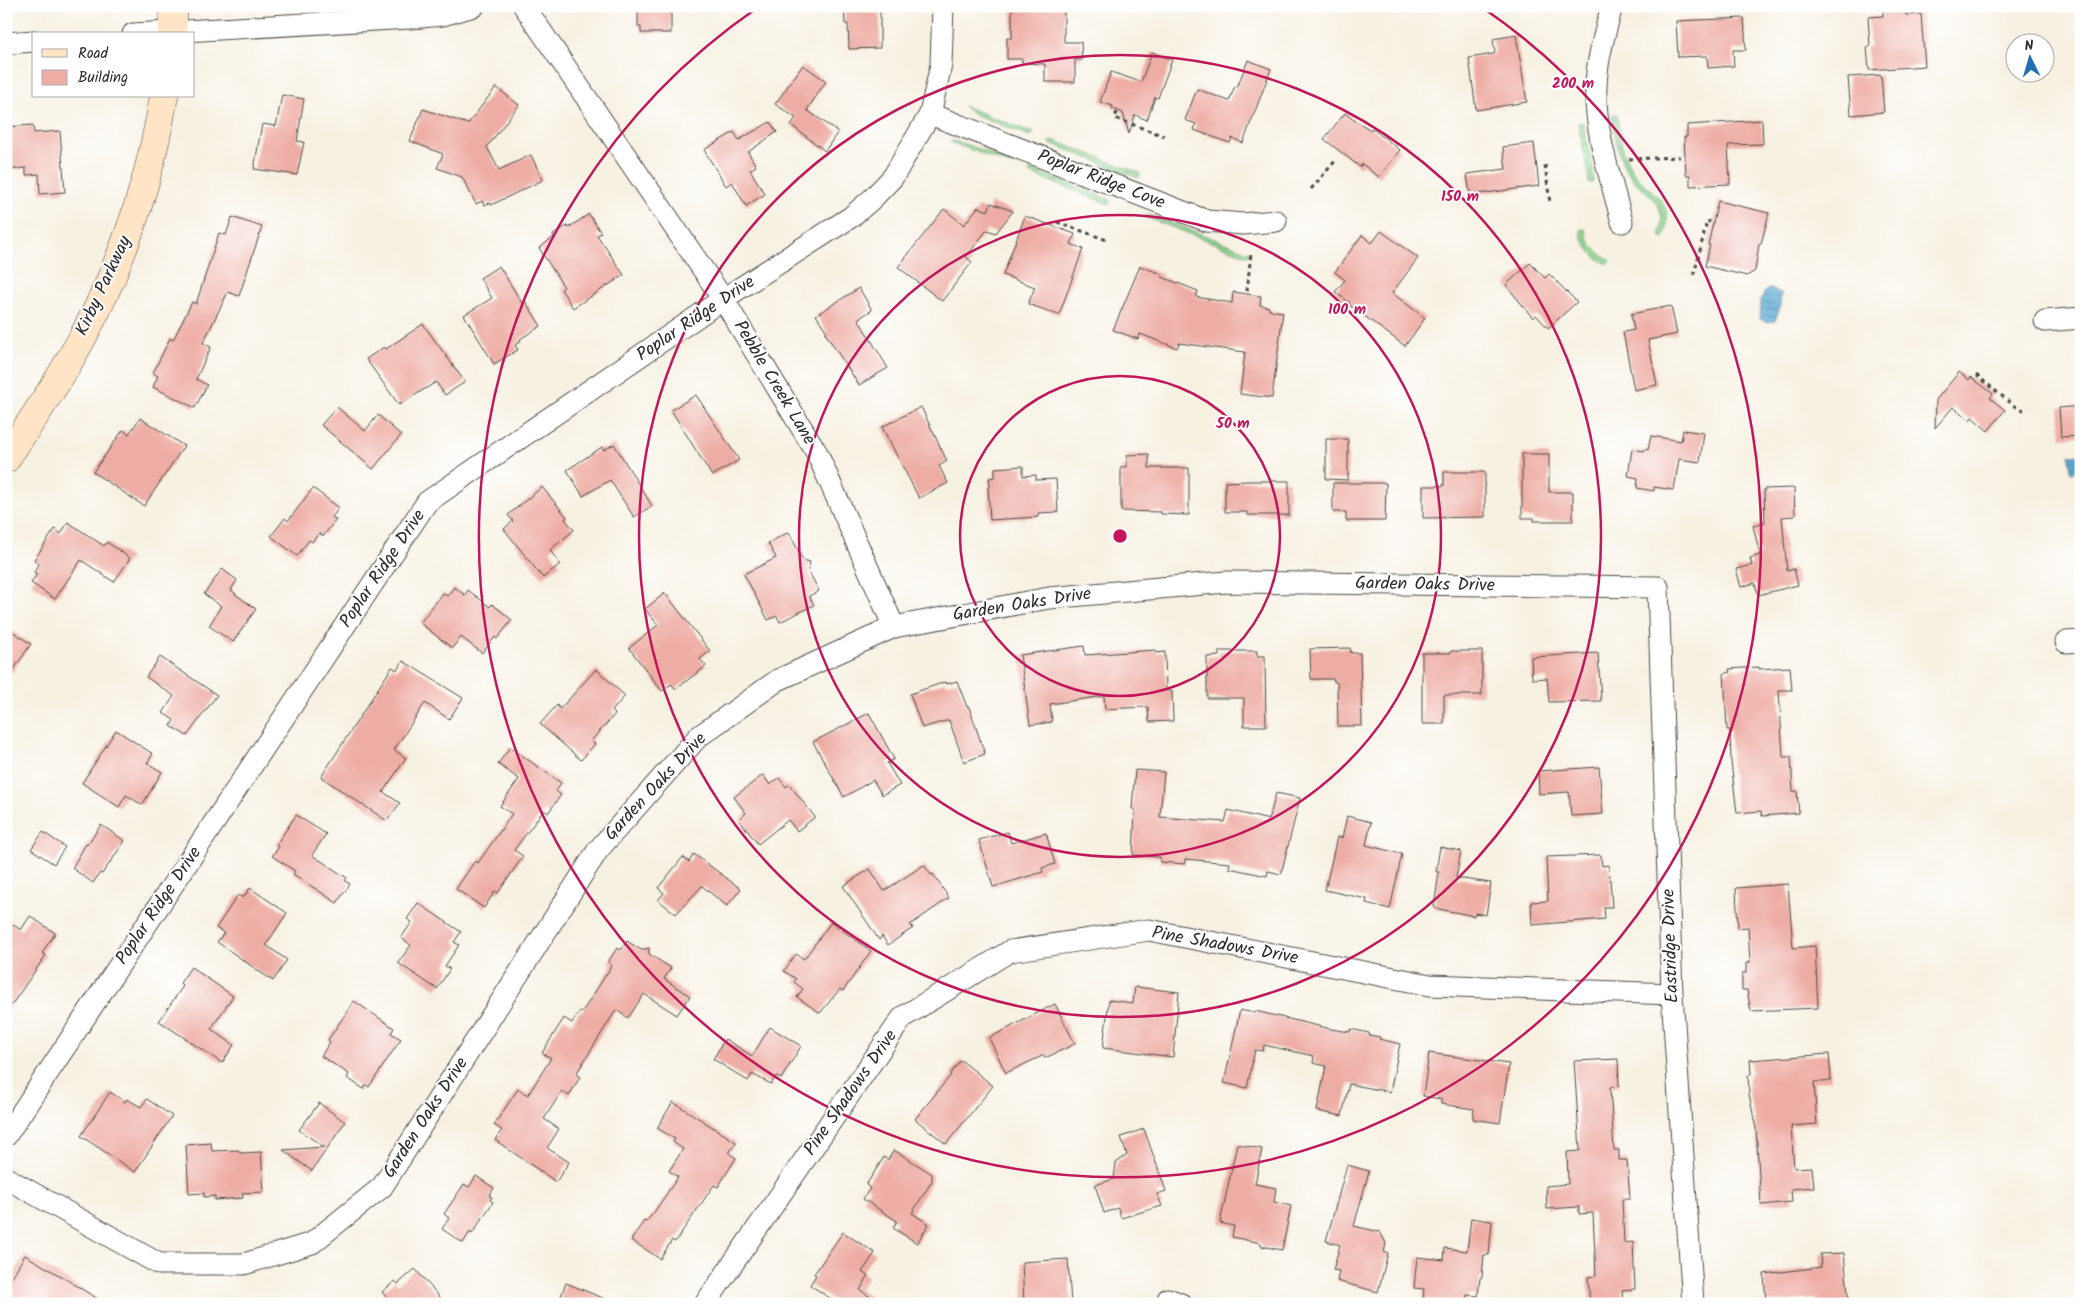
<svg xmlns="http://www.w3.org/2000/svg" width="2087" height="1310" font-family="Kalam,sans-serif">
  <defs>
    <pattern id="grass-tufts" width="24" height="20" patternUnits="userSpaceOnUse" patternTransform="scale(1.25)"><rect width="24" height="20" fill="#91db96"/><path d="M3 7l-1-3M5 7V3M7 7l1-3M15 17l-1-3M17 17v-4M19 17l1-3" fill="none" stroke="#7dbc81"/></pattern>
    <pattern id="water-rules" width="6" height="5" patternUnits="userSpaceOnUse" patternTransform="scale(1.25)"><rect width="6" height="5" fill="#5aaad4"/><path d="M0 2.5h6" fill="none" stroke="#4b8bac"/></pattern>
  </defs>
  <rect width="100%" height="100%" fill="#fff"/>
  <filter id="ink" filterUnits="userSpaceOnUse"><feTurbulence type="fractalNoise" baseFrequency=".02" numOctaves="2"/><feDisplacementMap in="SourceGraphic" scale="10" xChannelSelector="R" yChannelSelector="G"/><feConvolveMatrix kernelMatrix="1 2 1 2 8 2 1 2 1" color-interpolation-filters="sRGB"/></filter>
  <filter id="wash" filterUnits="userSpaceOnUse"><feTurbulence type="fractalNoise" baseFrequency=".0096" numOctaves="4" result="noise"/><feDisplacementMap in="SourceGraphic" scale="20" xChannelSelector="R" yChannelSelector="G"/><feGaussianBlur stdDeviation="1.12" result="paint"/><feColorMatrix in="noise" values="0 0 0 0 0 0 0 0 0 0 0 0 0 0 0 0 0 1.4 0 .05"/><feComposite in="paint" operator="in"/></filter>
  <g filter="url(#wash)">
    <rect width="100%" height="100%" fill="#f7f1e2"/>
    <g fill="url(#grass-tufts)" stroke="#5e8360">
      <polygon points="963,106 1034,133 1030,136 971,113"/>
      <path d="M1617,114C1619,131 1621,151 1630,167C1646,195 1677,195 1664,238L1660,236C1670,196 1640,195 1625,168C1617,152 1615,132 1612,115Z"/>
      <polygon points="1583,122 1593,171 1593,182 1589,183 1588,170 1578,123"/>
      <polygon points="1052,140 1140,173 1139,178 1050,143"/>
      <polygon points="954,141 962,143 1012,161 1011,165 950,142"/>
      <polygon points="1031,169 1111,200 1109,204 1029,173"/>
      <polygon points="1147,214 1249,252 1248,256 1145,217"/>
      <path d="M1585,229C1588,244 1597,254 1611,260L1608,264C1593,258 1584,246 1580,230Z"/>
    </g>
    <g fill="url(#water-rules)" stroke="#426a80">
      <polygon points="1772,288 1781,294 1780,307 1775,321 1765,322 1759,318 1761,308 1760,302 1765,291"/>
      <polygon points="2081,454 2081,471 2071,472 2070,455"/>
    </g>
    <g id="blocks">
      <g fill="#eeada4">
        <polygon points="638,6 671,6 671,33 641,33 641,27 638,27"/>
        <polygon points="844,6 874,6 874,9 880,9 880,48 849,49 848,24 845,24"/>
        <polygon points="1012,6 1064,6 1064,42 1081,42 1082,60 1075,60 1075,82 1045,82 1045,64 1022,63 1022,59 1007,59 1007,38 1012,38"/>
        <polygon points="1883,6 1905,6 1906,15 1921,14 1925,66 1869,70 1867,47 1870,47 1868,17 1883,16"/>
        <polygon points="1744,18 1746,50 1733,50 1734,66 1708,68 1707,56 1678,57 1676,21"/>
        <polygon points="1516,35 1527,102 1476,110 1469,58 1493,54 1495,53 1493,39"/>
        <polygon points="1152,52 1172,60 1158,98 1155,97 1147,120 1135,115 1129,134 1123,113 1112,108 1113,106 1100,102 1111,72 1141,82"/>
        <polygon points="1248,60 1271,69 1243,143 1232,138 1230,143 1194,130 1196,124 1185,120 1197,89 1229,101 1235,86 1237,87"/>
        <polygon points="803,65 826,81 807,110 838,132 825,151 791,125 796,118 775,104"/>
        <polygon points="1881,75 1884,112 1851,115 1848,77"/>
        <polygon points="496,87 519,105 487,147 499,170 531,155 543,180 491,205 490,203 484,205 482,201 476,204 462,177 437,168 443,154 410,141 423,109 468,124"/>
        <polygon points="282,95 304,99 297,141 304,142 297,175 254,169 262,124 276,126"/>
        <polygon points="1345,113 1354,120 1371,130 1372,128 1400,150 1379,177 1362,164 1360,167 1324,139"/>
        <polygon points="1762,120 1763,144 1728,145 1730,184 1690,186 1690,175 1686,175 1684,137 1687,137 1687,125"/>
        <polygon points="770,122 777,132 748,152 756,166 750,170 765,194 746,206 732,182 726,186 704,150 734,132 739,140"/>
        <polygon points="33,125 34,133 60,131 65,192 40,194 39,174 26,175 26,168 6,170 6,127"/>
        <polygon points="1534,143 1539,186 1470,195 1467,174 1506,169 1503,147"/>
        <polygon points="1718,201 1769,213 1761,244 1759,244 1755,271 1747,276 1705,266 1710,245 1708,245"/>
        <polygon points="991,203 1013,211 996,233 987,230 966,257 972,262 942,301 898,267 944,209 964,225 978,207 988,211"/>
        <polygon points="589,214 601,233 597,235 624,275 573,308 561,289 564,287 539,248 554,237 553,235 567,226 568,228"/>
        <polygon points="1025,216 1075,234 1071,244 1083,249 1059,315 1028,304 1035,287 1003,275"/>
        <polygon points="232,217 262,227 239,296 228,292 203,343 211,347 196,379 207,385 195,408 153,387 158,376 153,373 170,338 173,340 192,302 196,304 219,233 226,235"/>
        <polygon points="1381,231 1418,258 1392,293 1425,318 1405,346 1348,304 1350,303 1335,292 1345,280 1335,272 1362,235 1372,243"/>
        <polygon points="1530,263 1545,278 1549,274 1577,302 1548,328 1536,315 1533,318 1506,285"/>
        <polygon points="499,266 522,303 525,301 541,326 520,339 521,341 515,345 518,350 494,364 464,315 492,298 480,278"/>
        <polygon points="1140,266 1162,274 1162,277 1198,291 1196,297 1232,303 1233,292 1261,296 1260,305 1269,307 1269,310 1283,312 1272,398 1240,394 1245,352 1179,343 1177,348 1140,334 1138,339 1113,330"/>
        <polygon points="859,288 872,310 858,319 888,368 859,385 825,333 827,332 816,315"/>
        <polygon points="1671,306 1677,334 1648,340 1657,385 1634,390 1623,332 1634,330 1631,314"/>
        <polygon points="423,324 465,382 445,395 436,382 399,405 366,359 384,347 386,349"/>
        <polygon points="1959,372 1969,380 1971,377 1993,394 1990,398 2005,410 1988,431 1972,417 1970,420 1953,407 1935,428 1936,400"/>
        <polygon points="696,395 739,460 712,476 671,410"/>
        <polygon points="2081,406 2081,436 2061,437 2059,408"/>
        <polygon points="337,407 365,431 378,415 401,435 373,469 321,425"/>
        <polygon points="921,407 947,461 939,466 948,483 919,498 882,427"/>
        <polygon points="140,418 184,446 144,506 93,472 123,430 129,434"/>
        <polygon points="1683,430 1704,433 1700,462 1679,459 1674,490 1654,487 1654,491 1637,488 1638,478 1628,476 1632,449 1644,451 1645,449 1648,450 1651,436 1681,441"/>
        <polygon points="1326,439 1348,439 1348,480 1326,479"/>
        <polygon points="614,444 652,506 634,517 610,480 583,496 567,470 602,447 604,450"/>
        <polygon points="1149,454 1149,468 1189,468 1189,515 1161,514 1161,512 1121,511 1121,467 1127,467 1127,455"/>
        <polygon points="1522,454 1549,454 1549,492 1573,492 1573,521 1534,521 1534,518 1522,518"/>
        <polygon points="1023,466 1023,476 1036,475 1036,480 1056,479 1058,512 1038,513 1038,517 990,520 988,487 990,487 989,478 995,477 995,468"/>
        <polygon points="1444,472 1485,472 1485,517 1423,518 1423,486 1444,486"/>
        <polygon points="1247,481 1289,481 1289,515 1247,515 1247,512 1225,512 1225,482"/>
        <polygon points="1333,483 1386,483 1385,521 1346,521 1346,512 1333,512"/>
        <polygon points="542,487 567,517 565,519 574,530 550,550 560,564 543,578 504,529 513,521 508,515"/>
        <polygon points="313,488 339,508 332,517 336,520 323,536 319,533 312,542 309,540 297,556 271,536 285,518 288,521"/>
        <polygon points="1794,488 1795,516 1782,517 1787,571 1794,569 1798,585 1758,595 1755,583 1741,587 1736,569 1752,565 1750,558 1760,555 1753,526 1765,523 1764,489"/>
        <polygon points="68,522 104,546 107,542 130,558 114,582 81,560 55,599 31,583 37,574 34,572 39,564 34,560 55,529 61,534"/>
        <polygon points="789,532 803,560 810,562 808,570 819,591 809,596 814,605 780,622 777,616 768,620 744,574 776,558 768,543"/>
        <polygon points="222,569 237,580 231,590 235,593 235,594 256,609 233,642 209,626 221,606 204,594"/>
        <polygon points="454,587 465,595 468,590 490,607 492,604 512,620 497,639 495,637 482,653 461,637 452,648 420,623 443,593 447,596"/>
        <polygon points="665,593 710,651 700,659 706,666 676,689 671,684 662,691 629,648 658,625 645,609"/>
        <polygon points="6,627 31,644 6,681"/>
        <polygon points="1084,646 1085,655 1156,650 1156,653 1165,652 1166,691 1172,691 1173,721 1149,722 1148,707 1105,709 1104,696 1050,704 1052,722 1030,725 1020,655"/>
        <polygon points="1350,648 1351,653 1360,653 1362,726 1338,726 1337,682 1334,682 1334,679 1311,679 1310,649"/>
        <polygon points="1219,651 1257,651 1257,656 1265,656 1266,726 1244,726 1244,698 1207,698 1207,657 1219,656"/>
        <polygon points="1451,651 1482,651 1482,695 1444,695 1444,724 1422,724 1422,653 1451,653"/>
        <polygon points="1598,653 1601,701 1549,702 1547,678 1532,679 1531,657"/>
        <polygon points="160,657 217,695 187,736 171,726 174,720 163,713 174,696 146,677"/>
        <polygon points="403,661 463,698 449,719 425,703 394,750 406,758 383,792 400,803 387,821 321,777 392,667 397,670"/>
        <polygon points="1759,667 1759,669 1790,667 1792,690 1779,690 1783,757 1791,757 1793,791 1797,791 1799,813 1762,816 1761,811 1737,813 1731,762 1730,730 1727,730 1724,673 1730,672 1729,669"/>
        <polygon points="596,669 625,696 612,711 615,714 591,741 595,744 581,760 540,724 557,705 560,709"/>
        <polygon points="957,681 967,707 969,707 985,754 964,762 949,720 922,728 910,694 945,682 947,684"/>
        <polygon points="869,713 894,759 887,763 900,785 882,795 873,780 844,797 813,742"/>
        <polygon points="116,730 153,754 147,763 162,772 142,805 126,795 119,807 82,783"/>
        <polygon points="510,747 561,783 556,791 561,795 548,813 544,810 514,850 523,856 498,893 495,891 484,908 456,889 475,861 478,863 512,814 500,806 519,779 498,764"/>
        <polygon points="1599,767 1603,814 1571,816 1569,792 1539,794 1538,771"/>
        <polygon points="1135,770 1164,772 1160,817 1225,822 1228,810 1269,820 1276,793 1300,798 1281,874 1268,871 1267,876 1229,868 1230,863 1185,859 1185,864 1160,862 1160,857 1133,855 1135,809 1132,809"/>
        <polygon points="763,775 770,785 779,778 786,787 789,784 815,817 797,831 788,820 758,844 739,820 746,813 734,797"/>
        <polygon points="296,815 326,834 312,855 347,878 345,881 350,884 337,903 293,874 295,871 272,856 279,847 276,845"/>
        <polygon points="1347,816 1371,822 1366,845 1402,854 1390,909 1366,903 1367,899 1325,890 1337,837 1342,838"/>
        <polygon points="101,825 125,841 102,874 100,873 93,883 72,868 86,844 87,845"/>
        <polygon points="43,832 65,847 54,864 31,849"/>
        <polygon points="1008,832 1011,843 1046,833 1055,864 1042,868 1043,872 993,887 979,840"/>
        <polygon points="1440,847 1461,851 1456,878 1491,883 1486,915 1475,913 1474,916 1434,908 1439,872 1436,872"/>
        <polygon points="694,854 741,889 727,906 702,886 676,914 658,900 664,893 658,888 683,857 689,862"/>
        <polygon points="1601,855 1602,866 1609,865 1612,907 1604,907 1605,919 1532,925 1531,902 1548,901 1546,857"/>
        <polygon points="924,865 931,875 933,874 949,898 910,925 913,928 888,945 882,936 879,940 843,886 870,869 884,891"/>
        <polygon points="1788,884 1793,948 1815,946 1818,1008 1751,1011 1747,990 1742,990 1742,973 1746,973 1746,963 1750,963 1748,927 1738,928 1736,888"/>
        <polygon points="250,888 287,913 266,945 287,960 273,981 217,942 224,933 216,928 238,895 243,898"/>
        <polygon points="418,903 461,932 454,942 459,945 445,966 450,969 437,989 398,963 411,945 401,938 412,922 407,919"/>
        <polygon points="30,916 55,933 42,953 46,955 6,1013 6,920 21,930"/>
        <polygon points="831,922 871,951 843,991 840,989 820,1013 797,997 803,989 794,982 796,979 784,971 796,954 804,959"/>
        <polygon points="627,941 641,950 649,948 649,954 671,968 664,979 690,996 677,1015 644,994 628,1018 616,1010 576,1074 580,1077 569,1096 562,1091 544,1119 559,1129 547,1148 569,1162 556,1182 495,1140 502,1130 494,1125 518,1089 528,1095 551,1058 542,1053 564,1018 572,1023 580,1011 582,1012 609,970 611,964 608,962 617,948 621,950"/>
        <polygon points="191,967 233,996 211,1029 234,1045 222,1063 159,1021 183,986 180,983"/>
        <polygon points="1135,987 1179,992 1173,1057 1103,1048 1109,1000 1133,1003"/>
        <polygon points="354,1001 394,1028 391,1033 401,1039 369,1087 366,1085 364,1089 347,1078 349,1074 321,1056 330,1042 328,1040"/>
        <polygon points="1055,1004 1075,1044 1045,1058 1044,1055 1006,1073 989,1038"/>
        <polygon points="1240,1010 1254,1013 1255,1011 1331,1029 1350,1032 1351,1029 1369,1033 1369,1035 1380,1037 1379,1039 1400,1044 1390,1092 1349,1084 1342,1116 1317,1111 1326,1066 1313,1063 1314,1056 1264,1045 1263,1051 1255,1050 1247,1088 1224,1083"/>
        <polygon points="770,1027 801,1046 781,1079 776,1076 771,1084 752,1074 748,1081 713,1059 725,1039 752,1056"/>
        <polygon points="1429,1053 1509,1064 1500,1123 1473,1119 1474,1109 1441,1104 1441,1099 1423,1096"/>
        <polygon points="1829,1054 1831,1080 1814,1082 1817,1124 1791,1126 1794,1168 1812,1167 1814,1187 1791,1189 1792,1202 1761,1205 1756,1129 1749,1094 1748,1075 1751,1074 1750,1060"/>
        <polygon points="1618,1059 1619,1086 1610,1087 1614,1150 1619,1150 1619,1160 1627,1160 1630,1199 1622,1199 1624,1243 1633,1242 1635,1289 1622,1290 1623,1304 1590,1304 1588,1277 1596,1276 1593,1213 1579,1214 1579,1207 1547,1209 1546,1186 1568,1184 1567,1152 1580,1151 1574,1061"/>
        <polygon points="961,1060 993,1086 946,1144 915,1119 951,1075 950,1074"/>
        <polygon points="110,1092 125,1102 127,1099 141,1107 147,1099 172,1116 135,1172 81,1136"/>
        <polygon points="673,1102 736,1142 729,1153 736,1158 718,1187 714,1185 675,1242 672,1240 660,1259 631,1240 644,1221 646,1222 655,1211 678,1177 669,1171 683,1149 673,1142 675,1139 657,1128"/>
        <polygon points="319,1103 345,1122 312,1171 283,1150 324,1147 299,1130"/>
        <polygon points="1144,1129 1166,1191 1157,1194 1162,1206 1121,1218 1118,1208 1104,1213 1095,1185 1114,1179 1116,1163 1127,1155 1121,1137"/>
        <polygon points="211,1143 212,1151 238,1150 240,1153 261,1152 264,1192 242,1193 243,1198 215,1200 215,1196 204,1197 204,1193 189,1194 186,1145"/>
        <polygon points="1237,1144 1262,1149 1255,1184 1276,1188 1274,1202 1291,1206 1282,1250 1261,1246 1261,1243 1232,1237 1234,1226 1220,1223"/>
        <polygon points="894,1150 932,1174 932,1181 912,1213 929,1224 917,1243 893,1228 897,1221 863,1199 870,1188 866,1185 884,1157 888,1160"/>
        <polygon points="1347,1165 1369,1171 1354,1226 1380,1232 1386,1243 1384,1253 1388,1253 1378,1292 1337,1281 1339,1271 1333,1270 1340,1245 1326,1241"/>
        <polygon points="476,1176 494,1188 489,1196 492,1197 490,1200 493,1202 472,1234 470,1232 463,1243 442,1229 449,1218 444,1214 464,1184 469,1187"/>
        <polygon points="1471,1218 1492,1221 1489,1255 1484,1255 1482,1277 1480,1278 1478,1296 1467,1295 1466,1304 1423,1299 1424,1289 1414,1288 1417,1257 1444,1260 1445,1248 1467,1251"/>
        <polygon points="843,1232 875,1253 862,1272 868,1276 860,1290 881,1304 839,1304 810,1285 816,1275 814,1274"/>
        <polygon points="1844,1253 1849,1304 1816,1304 1816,1299 1766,1303 1764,1274 1821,1267 1820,1254"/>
        <polygon points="25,1255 69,1281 106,1304 6,1304 6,1287"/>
        <polygon points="1068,1259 1071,1304 1024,1304 1022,1262"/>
        <polygon points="415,1269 446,1304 392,1304 382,1292 395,1281 398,1284"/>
        <polygon points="566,1283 615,1303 615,1304 558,1304"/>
      </g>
    </g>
  </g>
  <g filter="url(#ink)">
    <use href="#blocks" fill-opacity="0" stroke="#4a4946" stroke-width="1"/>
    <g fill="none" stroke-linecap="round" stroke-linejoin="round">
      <g stroke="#4a4946" stroke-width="23">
        <g id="minor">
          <polyline points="524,6 723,299 817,453 894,627"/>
          <path d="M1612,6C1605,32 1597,59 1596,86C1594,132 1611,178 1622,222"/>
          <polyline points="133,34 410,18 443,15 474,6"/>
          <polyline points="6,43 34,41"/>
          <polyline points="930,114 1207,221 1243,224 1276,221"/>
          <polyline points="2045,321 2081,318"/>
          <polyline points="2066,642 2081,641"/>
          <polyline points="6,1136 427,502 723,299 851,217 872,199 893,177 930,114 941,65 943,6"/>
          <polyline points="6,1178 159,1264 244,1264 312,1243 382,1187 598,850 698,737 778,680 894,627 1049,598 1226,582 1658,587 1672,994 1693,1304"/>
          <polyline points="1168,1299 1181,1304"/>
          <polyline points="705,1304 903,1017 1010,951 1149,930 1430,985 1672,994"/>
        </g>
      </g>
      <g stroke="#4a4946" stroke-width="29">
        <g id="secondary">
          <polyline points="172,34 174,6"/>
          <path d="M6,459C25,430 46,400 64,370C115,286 148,192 164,96"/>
        </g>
      </g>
      <g stroke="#4a4946" stroke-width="3" stroke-dasharray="4 4" stroke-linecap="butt">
        <polyline points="1117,112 1115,118 1164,136"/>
        <polyline points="1629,159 1680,157"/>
        <polyline points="1545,165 1550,203"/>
        <polyline points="1311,189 1337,159"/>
        <polyline points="1057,222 1107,240"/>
        <polyline points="1694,275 1707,221 1710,222"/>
        <polyline points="1247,291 1251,253"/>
        <polyline points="1976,375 2017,408 2024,410"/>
      </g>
      <use href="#minor" stroke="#fff" stroke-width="21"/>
      <use href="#secondary" stroke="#ffe4c6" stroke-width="28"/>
    </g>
  </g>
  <g fill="none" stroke="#c2185b" stroke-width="2.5">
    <circle cx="1120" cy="536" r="160"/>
    <circle cx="1120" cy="536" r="321"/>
    <circle cx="1120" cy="536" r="481"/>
    <path d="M1483 8A641 641 0 1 1 757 8"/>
  </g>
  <g text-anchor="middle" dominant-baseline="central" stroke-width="4" stroke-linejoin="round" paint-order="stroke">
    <g font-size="18" fill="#2b2b2b" stroke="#fff">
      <text transform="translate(1101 180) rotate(21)">Poplar Ridge Cove</text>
      <text transform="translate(104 286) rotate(-65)">Kirby Parkway</text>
      <text transform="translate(696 319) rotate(-34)">Poplar Ridge Drive</text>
      <text transform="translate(774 383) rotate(59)">Pebble Creek Lane</text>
      <text transform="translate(383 569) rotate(-56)">Poplar Ridge Drive</text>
      <text transform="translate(1425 585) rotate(1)">Garden Oaks Drive</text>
      <text transform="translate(1022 605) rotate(-9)">Garden Oaks Drive</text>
      <text transform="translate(656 787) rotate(-47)">Garden Oaks Drive</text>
      <text transform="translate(159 906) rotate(-56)">Poplar Ridge Drive</text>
      <text transform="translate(1225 946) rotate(10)">Pine Shadows Drive</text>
      <text transform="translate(1671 946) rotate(-92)">Eastridge Drive</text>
      <text transform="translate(851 1093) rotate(-55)">Pine Shadows Drive</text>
      <text transform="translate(426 1118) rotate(-57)">Garden Oaks Drive</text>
    </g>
  </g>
  <circle cx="1120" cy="536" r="8" fill="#c2185b" stroke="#fff" stroke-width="2.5"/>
  <g font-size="15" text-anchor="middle" font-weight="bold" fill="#c2185b" stroke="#fff" stroke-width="4" stroke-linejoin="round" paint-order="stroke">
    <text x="1573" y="88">200 m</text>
    <text x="1460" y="201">150 m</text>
    <text x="1347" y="314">100 m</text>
    <text x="1233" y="428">50 m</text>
  </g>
  <rect width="2087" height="1310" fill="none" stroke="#fff" stroke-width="25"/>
  <rect x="32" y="32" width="162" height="65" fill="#ffffff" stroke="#aaaaaa"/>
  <rect x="42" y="49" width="25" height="8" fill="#ffe4c6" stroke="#aaaaaa"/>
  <text x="78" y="58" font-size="15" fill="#2b2b2b">Road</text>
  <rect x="42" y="70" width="25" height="15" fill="#eeada4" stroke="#aaaaaa"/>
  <text x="78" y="82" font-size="15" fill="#2b2b2b">Building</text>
  <g transform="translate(2030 58) rotate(355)"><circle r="24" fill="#ffffff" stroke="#aaaaaa"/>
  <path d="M0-4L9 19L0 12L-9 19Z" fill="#1f6fb2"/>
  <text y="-8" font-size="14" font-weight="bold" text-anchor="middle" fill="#2b2b2b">N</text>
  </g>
</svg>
